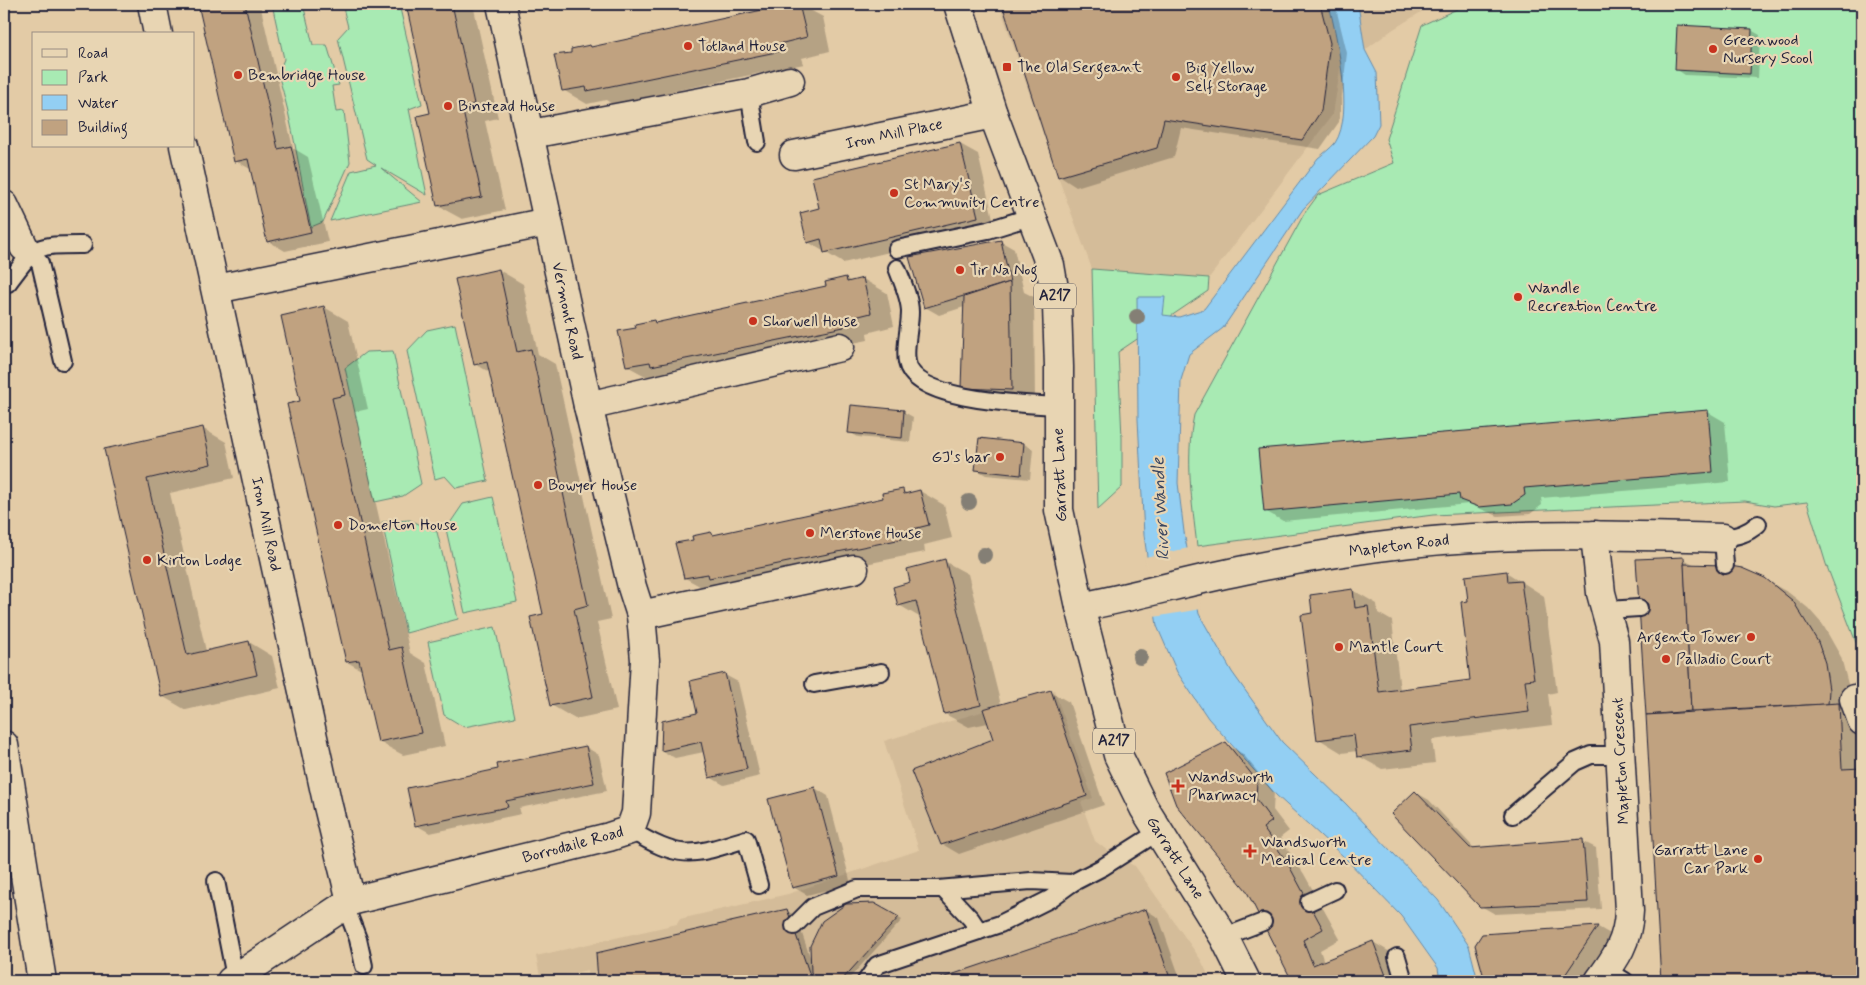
<svg xmlns="http://www.w3.org/2000/svg" width="1866" height="985" font-family="Mynerve,sans-serif">
  <rect width="100%" height="100%" fill="#e3cba6"/>
  <filter id="ink" filterUnits="userSpaceOnUse"><feTurbulence type="fractalNoise" baseFrequency=".02" numOctaves="2"/><feDisplacementMap in="SourceGraphic" scale="10" xChannelSelector="R" yChannelSelector="G"/><feConvolveMatrix kernelMatrix="1 2 1 2 8 2 1 2 1" color-interpolation-filters="sRGB"/></filter>
  <g filter="url(#ink)">
    <g fill="#d4bc99">
      <polygon points="999,4 1329,4 1342,58 1333,114 1209,278 1092,269 1058,177"/>
      <polygon points="1358,4 1434,4 1392,30 1365,50"/>
      <polygon points="1054,690 1093,798 1081,802 1095,841 1117,858 1135,866 1201,960 1211,981 588,981 587,970 541,981 536,956 677,924 680,919 788,894 919,850 884,741"/>
    </g>
    <g fill="#a8eab3" stroke="#658677">
      <path d="M272,4H303L313,45H327L339,85L332,86L336,112L344,111L350,162L323,222L311,227C300,177 293,122 278,74L284,59Z"/>
      <polygon points="342,4 399,4 422,104 409,109 427,195 381,168 422,202 330,221 351,171 376,165 367,159 338,38 348,27"/>
      <path d="M1468,4H1862V658L1826,564L1807,502L1774,506L1745,501L1433,515L1197,546C1192,502 1185,459 1194,415L1304,214L1318,195L1394,163L1386,139L1422,25Z"/>
      <polygon points="1092,269 1209,278 1208,291 1118,352 1122,438 1122,487 1098,509"/>
      <polygon points="455,324 488,481 456,488 445,476 435,479 407,351 427,330"/>
      <polygon points="393,351 421,484 403,496 375,502 345,368 366,352"/>
      <polygon points="493,497 517,602 465,613 446,529 463,504"/>
      <polygon points="410,520 437,532 458,619 406,633 382,522"/>
      <polygon points="495,627 515,717 464,727 444,715 428,642"/>
    </g>
    <path fill="#93cff3" stroke="#668aa9" d="M1329,4H1358L1365,50L1377,73L1379,124L1373,136L1303,209L1223,328L1189,354L1181,380L1178,483L1184,532L1199,614L1232,672L1282,742L1346,804L1438,900L1469,946L1478,981H1440L1438,968L1401,916L1343,856L1276,795L1208,718L1177,672L1157,626L1144,535L1138,419L1137,297H1165L1163,315L1179,317L1204,309L1318,158C1323,154 1331,148 1335,143C1355,113 1336,36 1329,4Z"/>
    <polygon fill="#e3cba6" points="1189,548 1201,609 1154,617 1145,557"/>
    <g fill="#0003">
      <polygon points="200,4 260,4 293,148 308,157 328,242 285,251 268,241 252,170 236,161"/>
      <polygon points="407,4 473,4 498,118 485,121 505,210 462,219 438,206 432,114"/>
      <polygon points="778,4 788,6 799,4 823,17 830,51 802,58 804,64 612,104 606,100 587,104 563,90 573,54 590,46 593,48 763,11 762,7"/>
      <polygon points="1004,4 1335,4 1347,53 1339,122 1320,149 1181,128 1174,157 1076,187 1059,176"/>
      <polygon points="1706,4 1726,4 1716,9"/>
      <polygon points="1751,30 1760,35 1758,78 1685,75 1676,69"/>
      <polygon points="960,144 978,154 995,227 843,263 808,242 821,209"/>
      <polygon points="1000,241 1014,249 1024,292 1034,297 1035,403 986,401 962,387 964,307 939,315 925,307"/>
      <polygon points="499,270 523,284 538,354 555,364 611,619 597,622 617,710 575,719 551,705 544,615 491,373 475,364"/>
      <polygon points="846,278 851,282 863,279 887,293 894,326 867,333 868,340 676,379 651,379 627,366 637,329 654,321 658,324 827,287"/>
      <polygon points="324,307 348,321 368,409 355,412 410,653 426,663 445,746 403,755 379,742 363,671 347,662 302,402 283,317"/>
      <polygon points="904,412 913,417 910,442 858,437 849,432"/>
      <polygon points="1708,412 1725,422 1730,482 1541,498 1542,505 1530,514 1498,516 1469,504 1283,521 1265,511"/>
      <polygon points="202,428 226,442 234,478 170,493 206,651 249,642 272,656 280,688 186,710 162,696 106,450"/>
      <polygon points="980,439 1024,444 1033,449 1030,479 986,475 977,470"/>
      <polygon points="903,491 909,494 920,491 944,505 952,538 924,545 925,552 733,591 709,591 685,578 694,541 711,533 716,536 884,499"/>
      <polygon points="1684,559 1695,565 1764,579 1789,593 1808,608 1823,625 1841,657 1856,715 1858,769 1862,769 1862,981 1663,981 1638,560"/>
      <polygon points="944,561 968,574 1001,705 1051,692 1069,702 1104,805 959,854 942,844 994,740 988,723 969,727 945,714 921,618 899,605 912,583"/>
      <polygon points="1506,572 1544,596 1557,692 1548,694 1552,725 1432,740 1435,763 1382,769 1358,756 1357,751 1342,753 1319,739 1313,615 1353,590 1377,604 1378,613 1392,621 1400,690 1472,681 1469,603"/>
      <polygon points="725,675 738,682 760,776 724,785 710,777 704,752 675,758 662,751 699,714"/>
      <polygon points="1226,744 1243,754 1274,792 1273,810 1289,831 1280,838 1304,874 1340,939 1320,950 1324,962 1373,942 1390,952 1401,981 1294,981"/>
      <polygon points="586,747 599,755 607,791 519,808 521,814 430,833 416,825 499,770"/>
      <polygon points="815,788 828,796 851,884 807,895 793,887"/>
      <polygon points="1415,792 1429,800 1475,849 1582,841 1596,848 1601,909 1495,914 1481,906"/>
      <polygon points="874,904 902,920 847,981 599,981 598,954 787,911 796,916 811,960"/>
      <polygon points="1146,910 1159,918 1181,981 937,981"/>
      <polygon points="1598,927 1621,940 1594,981 1486,981 1476,945 1483,935"/>
    </g>
    <g fill="#c0a280" stroke="#22223b">
      <polygon points="198,4 245,4 278,149 291,146 311,232 267,242 248,159 234,162"/>
      <polygon points="406,4 452,4 474,104 462,107 482,197 437,206 417,116 430,113"/>
      <polygon points="772,4 782,4 783,6 799,4 807,37 779,44 781,51 587,91 586,87 562,91 554,55 571,53 571,49 590,45 591,47 762,10 761,6"/>
      <polygon points="1002,4 1320,4 1330,43 1321,111 1302,140 1164,119 1157,148 1058,177"/>
      <polygon points="1677,25 1752,29 1750,74 1675,70"/>
      <polygon points="960,143 978,217 824,253 821,239 807,243 800,213 819,208 812,177"/>
      <polygon points="1001,240 1010,282 924,308 909,257"/>
      <polygon points="499,269 517,352 531,349 588,605 574,609 593,697 550,706 530,617 543,614 487,362 474,365 455,279"/>
      <polygon points="846,277 847,282 863,278 871,313 843,320 844,327 651,366 650,362 626,366 618,331 636,328 635,324 654,320 655,323 826,286 825,282"/>
      <polygon points="1010,282 1012,390 961,388 964,297"/>
      <polygon points="324,306 345,395 332,398 389,650 402,647 421,733 378,742 359,660 346,662 287,404 300,401 281,316"/>
      <polygon points="851,405 904,410 902,438 848,433"/>
      <polygon points="1708,410 1713,472 1524,488 1525,495 1512,504 1479,507 1460,500 1459,494 1264,512 1258,449"/>
      <polygon points="203,427 211,464 147,479 187,655 249,641 257,675 161,697 104,449"/>
      <polygon points="979,438 1024,443 1021,475 975,470"/>
      <polygon points="903,489 904,494 920,490 929,525 901,532 902,539 709,578 708,574 684,578 675,543 693,540 692,536 711,532 713,535 883,498 882,493"/>
      <polygon points="1684,557 1691,711 1646,715 1636,559"/>
      <polygon points="945,559 981,705 944,714 916,601 898,606 893,587 910,582 907,569"/>
      <polygon points="1684,564 1725,565 1742,568 1765,578 1793,601 1818,642 1825,663 1829,690 1828,704 1691,711"/>
      <polygon points="1507,571 1508,582 1521,581 1534,679 1525,680 1529,712 1409,727 1412,750 1357,757 1354,735 1317,740 1301,615 1312,613 1310,595 1353,589 1355,608 1368,606 1379,692 1470,680 1461,602 1468,601 1465,576"/>
      <polygon points="725,673 747,769 709,778 701,742 661,751 662,721 697,713 690,681"/>
      <polygon points="1051,690 1087,796 941,845 911,771 993,739 983,709"/>
      <polygon points="1839,703 1842,769 1862,768 1862,981 1661,981 1646,715"/>
      <polygon points="1226,742 1257,781 1256,799 1272,821 1263,828 1287,862 1323,929 1303,940 1313,965 1373,941 1388,981 1292,981 1246,890 1176,805 1164,773"/>
      <polygon points="586,746 594,783 506,801 508,807 415,826 407,788 498,769 497,764"/>
      <polygon points="815,787 839,876 792,888 768,799"/>
      <polygon points="1415,791 1470,848 1583,839 1588,902 1480,907 1391,814"/>
      <polygon points="874,903 899,917 841,981 817,981 811,972 810,946 822,921 846,904"/>
      <polygon points="787,909 812,981 598,981 596,953"/>
      <polygon points="1146,909 1171,981 933,981"/>
      <polygon points="1598,926 1561,981 1485,981 1475,945 1482,934"/>
    </g>
    <g fill="none" stroke-linecap="round" stroke-linejoin="round">
      <g stroke="#22223b" stroke-width="20">
        <g id="lane">
          <polyline points="749,93 757,142"/>
          <polyline points="24,247 40,263 63,361"/>
          <polyline points="897,249 988,230 1033,216"/>
          <path d="M897,268C902,281 910,298 910,312C910,328 904,347 907,362C914,402 1026,404 1058,406"/>
          <path d="M8,283C37,244 35,245 83,245"/>
          <path d="M1725,565L1723,538C1737,536 1747,534 1758,524"/>
          <polyline points="1607,610 1639,608"/>
          <polyline points="814,684 881,672"/>
          <polyline points="1513,815 1575,762 1591,755 1621,755"/>
          <path d="M630,830C682,861 691,856 746,839L759,885"/>
          <polyline points="216,881 233,967 239,976"/>
          <polyline points="943,889 971,919 979,931"/>
          <polyline points="1309,902 1335,890"/>
          <polyline points="345,905 358,939 364,966"/>
          <polyline points="794,926 813,907 857,889 938,889 1031,881 1072,883"/>
          <polyline points="1224,937 1263,922"/>
          <polyline points="1397,957 1404,981"/>
          <polyline points="1607,970 1625,981"/>
          <polyline points="866,981 877,965 1000,924 1050,899 1072,883 1103,867 1158,832"/>
        </g>
      </g>
      <g stroke="#22223b" stroke-width="31">
        <g id="street">
          <polyline points="152,4 158,34"/>
          <polyline points="531,134 749,93 790,81"/>
          <polyline points="184,146 328,806 351,901"/>
          <polyline points="794,155 993,114"/>
          <polyline points="4,205 24,247"/>
          <polyline points="216,289 548,222"/>
          <polyline points="588,406 840,347"/>
          <path d="M1595,535L1601,593L1614,641L1629,911C1628,941 1616,958 1599,981"/>
          <path d="M1080,607C1137,596 1193,580 1249,569C1302,558 1356,549 1410,543C1514,532 1618,535 1723,538"/>
          <polyline points="641,615 854,569"/>
          <polyline points="1854,699 1862,721"/>
          <polyline points="231,981 351,901 609,837 630,830 636,813 645,660 641,615 632,587 588,406 501,4"/>
        </g>
      </g>
      <g stroke="#22223b" stroke-width="31">
        <polyline id="secondary" points="4,745 42,981"/>
      </g>
      <g stroke="#22223b" stroke-width="31">
        <polyline id="primary" points="958,4 993,114 1050,265 1057,306 1059,367 1059,510 1080,607 1118,755 1144,808 1224,937 1246,981"/>
      </g>
      <use href="#lane" stroke="#e8d5b3" stroke-width="16"/>
      <use href="#street" stroke="#e8d5b3" stroke-width="28"/>
      <use href="#secondary" stroke="#e8d5b3" stroke-width="28"/>
      <use href="#primary" stroke="#e8d5b3" stroke-width="28"/>
    </g>
    <g fill="#847f75">
      <circle cx="1137" cy="317" r="8"/>
      <circle cx="969" cy="502" r="8"/>
      <circle cx="984" cy="555" r="8"/>
      <circle cx="1140" cy="657" r="8"/>
    </g>
  </g>
  <g fill="#c8321e" stroke="#e8d5b3" stroke-width="2">
    <circle cx="688" cy="46" r="5"/>
    <circle cx="1713" cy="49" r="5"/>
    <rect x="1002" y="62" width="10" height="10" rx="2.5"/>
    <circle cx="238" cy="75" r="5"/>
    <circle cx="1176" cy="77" r="5"/>
    <circle cx="448" cy="106" r="5"/>
    <circle cx="894" cy="193" r="5"/>
    <circle cx="960" cy="270" r="5"/>
    <circle cx="1518" cy="297" r="5"/>
    <circle cx="753" cy="321" r="5"/>
    <circle cx="1000" cy="457" r="5"/>
    <circle cx="538" cy="485" r="5"/>
    <circle cx="338" cy="525" r="5"/>
    <circle cx="810" cy="533" r="5"/>
    <circle cx="147" cy="560" r="5"/>
    <circle cx="1751" cy="637" r="5"/>
    <circle cx="1339" cy="647" r="5"/>
    <circle cx="1666" cy="659" r="5"/>
    <path d="M1175.5 778.5h5v5h5v5h-5v5h-5v-5h-5v-5h5z"/>
    <path d="M1247.5 843.5h5v5h5v5h-5v5h-5v-5h-5v-5h5z"/>
    <circle cx="1758" cy="859" r="5"/>
  </g>
  <g text-anchor="middle" dominant-baseline="central" stroke-width="4.5" stroke-linejoin="round" paint-order="stroke">
    <g fill="#e8d5b3" stroke="#5d585f" stroke-width="1">
      <rect x="1034" y="283.5" width="42" height="25" rx="4"/>
      <rect x="1093" y="728.5" width="42" height="25" rx="4"/>
    </g>
    <g font-size="15" font-weight="bold" fill="#22223b">
      <text x="1055" y="296">A217</text>
      <text x="1114" y="741">A217</text>
    </g>
    <g font-size="16" fill="#22223b" stroke="#e8d5b3" text-anchor="start">
      <text x="1723" y="40">Greenwood<tspan x="1723" dy="18">Nursery Scool</tspan></text>
      <text x="698" y="46">Totland House</text>
      <text x="1017" y="67">The Old Sergeant</text>
      <text x="1186" y="68">Big Yellow<tspan x="1186" dy="18">Self Storage</tspan></text>
      <text x="248" y="75">Bembridge House</text>
      <text x="458" y="106">Binstead House</text>
      <text x="904" y="184">St Mary's<tspan x="904" dy="18">Community Centre</tspan></text>
      <text x="970" y="270">Tir Na Nog</text>
      <text x="1528" y="288">Wandle<tspan x="1528" dy="18">Recreation Centre</tspan></text>
      <text x="763" y="321">Shorwell House</text>
      <text x="990" y="457" text-anchor="end">GJ's bar</text>
      <text x="548" y="485">Bowyer House</text>
      <text x="348" y="525">Domelton House</text>
      <text x="820" y="533">Merstone House</text>
      <text x="157" y="560">Kirton Lodge</text>
      <text x="1741" y="637" text-anchor="end">Argento Tower</text>
      <text x="1349" y="647">Mantle Court</text>
      <text x="1676" y="659">Palladio Court</text>
      <text x="1188" y="777">Wandsworth<tspan x="1188" dy="18">Pharmacy</tspan></text>
      <text x="1261" y="842">Wandsworth<tspan x="1261" dy="18">Medical Centre</tspan></text>
      <text x="1748" y="850" text-anchor="end">Garratt Lane<tspan x="1748" dy="18">Car Park</tspan></text>
    </g>
    <g font-size="16" fill="#22223b" stroke="#e8d5b3">
      <text transform="translate(894 134) rotate(-12)">Iron Mill Place</text>
      <text transform="translate(567 311) rotate(78)">Vermont Road</text>
      <text transform="translate(1060 475) rotate(-92)">Garratt Lane</text>
      <text transform="translate(266 524) rotate(78)">Iron Mill Road</text>
      <text transform="translate(1399 546) rotate(-7)">Mapleton Road</text>
      <text transform="translate(1621 761) rotate(-93)">Mapleton Crescent</text>
      <text transform="translate(573 845) rotate(-15)">Borrodaile Road</text>
      <text transform="translate(1175 858) rotate(58)">Garratt Lane</text>
    </g>
    <g font-size="18" font-style="italic" fill="#394560" stroke="#e8d5b3">
      <text transform="translate(1161 509) rotate(-93)">River Wandle</text>
    </g>
  </g>
  <rect width="1866" height="985" fill="none" stroke="#e8d5b3" stroke-width="20"/>
  <rect x="10" y="10" width="1846" height="965" fill="none" stroke="#22223b" stroke-width="2" filter="url(#ink)"/>
  <rect x="32" y="32" width="162" height="115" fill="#e8d5b3" stroke="#998d83"/>
  <rect x="42" y="49" width="25" height="8" fill="#e8d5b3" stroke="#998d83"/>
  <text x="78" y="58" font-size="15" fill="#22223b">Road</text>
  <rect x="42" y="70" width="25" height="15" fill="#a8eab3" stroke="#998d83"/>
  <text x="78" y="82" font-size="15" fill="#22223b">Park</text>
  <rect x="42" y="95" width="25" height="15" fill="#93cff3" stroke="#998d83"/>
  <text x="78" y="108" font-size="15" fill="#22223b">Water</text>
  <rect x="42" y="120" width="25" height="15" fill="#c0a280" stroke="#998d83"/>
  <text x="78" y="132" font-size="15" fill="#22223b">Building</text>
</svg>
